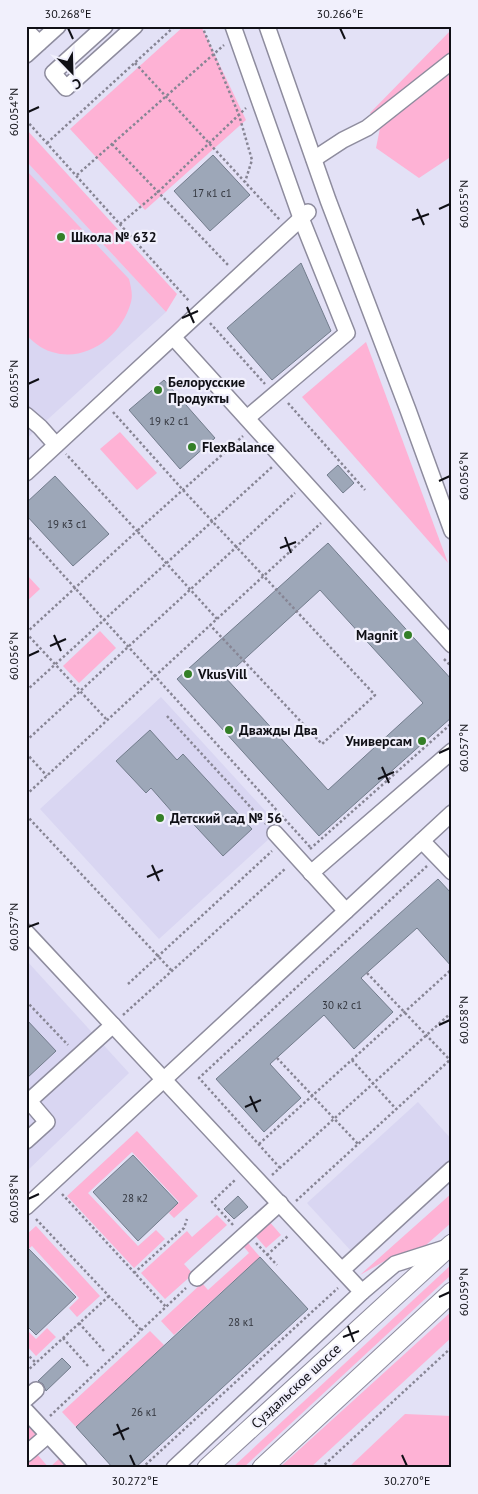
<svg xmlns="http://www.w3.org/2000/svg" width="478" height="1494" font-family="'PT Sans',sans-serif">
  <rect width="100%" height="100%" fill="#e3e1f6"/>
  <g fill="#d9d6f2">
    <polygon points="26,161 166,312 26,439"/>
    <polygon points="161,697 281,828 159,939 40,809"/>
    <polygon points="26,960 129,1073 26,1172"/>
    <polygon points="418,1102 452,1140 452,1163 353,1253 307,1203"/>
  </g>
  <g fill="#feb2d5">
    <polygon points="184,26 201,26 246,120 145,210 70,129"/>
    <polygon points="452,29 452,156 419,178 376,148 381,123 370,113"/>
    <polygon points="26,129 177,294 166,312 26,161"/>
    <path d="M26,170L129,279C131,287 133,295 131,302C122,336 86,363 52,352C41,349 34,342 26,335Z"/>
    <polygon points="366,342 448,563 302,397"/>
    <polygon points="120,432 157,473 137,490 100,449"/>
    <polygon points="26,574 40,589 26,602"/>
    <polygon points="100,631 116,648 79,683 63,666"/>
    <polygon points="137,1131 198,1196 174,1218 169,1213 179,1202 132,1152 88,1193 138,1246 156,1230 165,1239 134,1268 67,1196"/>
    <polygon points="452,1193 452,1222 426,1245 383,1262 360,1275"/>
    <polygon points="217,1215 227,1225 184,1264 193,1274 165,1299 141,1273 187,1231 192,1237"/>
    <polygon points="268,1220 281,1235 266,1248 253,1233"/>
    <polygon points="36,1226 100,1296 77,1317 69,1308 79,1298 32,1246 26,1251 26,1235"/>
    <polygon points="248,1243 260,1257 174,1335 161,1321 202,1283 208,1290 249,1253 244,1247"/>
    <polygon points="452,1264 452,1274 243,1468 232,1468"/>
    <polygon points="452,1311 452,1337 310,1468 279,1468"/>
    <polygon points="47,1328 56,1337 36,1356 26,1345 26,1329 36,1339"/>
    <polygon points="150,1331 164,1345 76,1427 62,1412"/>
    <polygon points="405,1414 452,1416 452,1468 348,1468"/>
    <polygon points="26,1424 40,1439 26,1451"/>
    <polygon points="37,1454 49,1468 60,1458 69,1468 26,1468 26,1463"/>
  </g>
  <g fill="#9da7b8" stroke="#727c8c" fill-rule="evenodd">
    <polygon points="213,155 250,195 210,231 174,191"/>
    <polygon points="301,263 331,331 272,380 227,328"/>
    <polygon points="164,380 215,438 180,469 129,410"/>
    <polygon points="338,465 354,483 343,493 327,475"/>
    <polygon points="55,476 109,534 73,566 26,515 26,503"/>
    <path d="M328,543L452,680V717L319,836L177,679ZM320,590L423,703L328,790L225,677Z"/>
    <polygon points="150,730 177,760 183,754 252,829 223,856 186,816 180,821 151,788 146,793 116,761"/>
    <polygon points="438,879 452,894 452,967 417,928 361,978 393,1012 354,1049 324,1015 270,1064 301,1098 264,1132 216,1079"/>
    <polygon points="26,1019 56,1051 26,1079"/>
    <polygon points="133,1155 178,1203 138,1241 93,1192"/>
    <polygon points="238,1196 248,1207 234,1219 224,1209"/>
    <polygon points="26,1246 76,1297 36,1335 26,1325"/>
    <polygon points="260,1257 308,1309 135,1468 113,1468 76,1427"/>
    <polygon points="62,1358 71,1367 46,1391 43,1384 38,1381"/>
  </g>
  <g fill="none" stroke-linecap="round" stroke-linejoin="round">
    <g stroke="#8e8c9e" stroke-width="18">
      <g id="minor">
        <polyline points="105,26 53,73 66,88 135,26"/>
        <polyline points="233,26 301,218 347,333 247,418"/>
        <polyline points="267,26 328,200 408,410 452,531"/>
        <polyline points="26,30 39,43"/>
        <polyline points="26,55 58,26"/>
        <polyline points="314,159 343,140 367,128 452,61"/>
        <polyline points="173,337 452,645"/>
        <polyline points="26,415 40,427 56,445"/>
        <polyline points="26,473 308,212"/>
        <polyline points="275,833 346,911"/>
        <polyline points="422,841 452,872"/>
        <polyline points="311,873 452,751"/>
        <polyline points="26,932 362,1292"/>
        <polyline points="26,1141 47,1122 29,1101 113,1025"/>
        <polyline points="26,1207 452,813"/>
        <polyline points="342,1270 452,1169"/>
        <polyline points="197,1278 280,1203"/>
        <polyline points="26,1399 36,1390"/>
        <polyline points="26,1411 79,1468"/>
        <polyline points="26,1454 48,1435"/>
        <polyline points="174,1468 362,1292 395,1264 445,1248"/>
      </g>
    </g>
    <g stroke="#8e8c9e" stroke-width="21">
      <g id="major">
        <polyline points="207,1468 452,1244"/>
        <polyline points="262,1468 452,1292"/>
      </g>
    </g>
    <g stroke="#878594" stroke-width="2.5" stroke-dasharray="2.5 2.5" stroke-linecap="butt">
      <polyline points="202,26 239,115 252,160 245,182"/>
      <polyline points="135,63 280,220"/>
      <polyline points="26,120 189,301"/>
      <polyline points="47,143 175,26"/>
      <polyline points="112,144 229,266"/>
      <polyline points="77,175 224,45"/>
      <polyline points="120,224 158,192 246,108"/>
      <polyline points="210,323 265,384"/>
      <polyline points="288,403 365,490"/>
      <polyline points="113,412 183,490 375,695 322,744 210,625"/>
      <polyline points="26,534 311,848"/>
      <polyline points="450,599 452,598"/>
      <polyline points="217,619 137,531 243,436"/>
      <polyline points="26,633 137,531 66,454"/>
      <polyline points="26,633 107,720"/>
      <polyline points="444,659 452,667"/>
      <polyline points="26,691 272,467"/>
      <polyline points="167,716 266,824"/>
      <polyline points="26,741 295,493"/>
      <polyline points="26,753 47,776"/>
      <polyline points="26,795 321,523"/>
      <polyline points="26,815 172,971"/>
      <polyline points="310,849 452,723"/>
      <polyline points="367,973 450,1060"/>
      <polyline points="128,984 272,851"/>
      <polyline points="26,1001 68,1045"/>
      <polyline points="123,1015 286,868"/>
      <polyline points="277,1058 358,1144"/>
      <polyline points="352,1060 396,1109"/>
      <polyline points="259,1144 452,969"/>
      <polyline points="280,1168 199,1078 427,866"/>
      <polyline points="272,1175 452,1012"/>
      <polyline points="62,1194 166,1307"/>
      <polyline points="296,1201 452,1058"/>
      <polyline points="36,1219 141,1330"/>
      <polyline points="233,1225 212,1202 236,1179"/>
      <polyline points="256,1243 277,1265"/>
      <polyline points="267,1255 288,1236"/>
      <polyline points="134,1273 184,1228 187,1219"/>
      <polyline points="79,1323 104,1351"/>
      <polyline points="63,1338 88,1366"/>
      <polyline points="26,1353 36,1363"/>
      <polyline points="26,1372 109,1296"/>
      <polyline points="50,1416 186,1288"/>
      <polyline points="142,1468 338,1288"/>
      <polyline points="321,1468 452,1347"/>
    </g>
    <use href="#minor" stroke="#fff" stroke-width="15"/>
    <use href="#major" stroke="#fff" stroke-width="19"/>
  </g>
  <path fill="none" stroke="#101016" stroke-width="2" d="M68,28L73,39M340,28L345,39M28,112L39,107M417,209L424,225M439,209L450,204M412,220L429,214M187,307L194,323M182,318L198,311M28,384L39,379M439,481L450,476M285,537L291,553M280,548L296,542M54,635L61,651M50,646L66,639M28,656L39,651M439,753L450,748M382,767L389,783M378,779L394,772M152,865L159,881M147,877L163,870M28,927L39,923M439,1025L450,1020M250,1096L257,1112M245,1107L261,1100M28,1199L39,1194M439,1297L450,1292M348,1326L354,1342M343,1337L359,1331M117,1424L124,1440M113,1435L129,1428M130,1455L135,1466M402,1455L407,1466"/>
  <g fill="#347f27" stroke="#f1f0fc" stroke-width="2">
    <circle cx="61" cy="237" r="5"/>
    <circle cx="158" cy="390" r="5"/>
    <circle cx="192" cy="447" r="5"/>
    <circle cx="408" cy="635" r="5"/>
    <circle cx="188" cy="674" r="5"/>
    <circle cx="229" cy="730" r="5"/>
    <circle cx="422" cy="741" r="5"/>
    <circle cx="160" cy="818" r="5"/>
  </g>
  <g text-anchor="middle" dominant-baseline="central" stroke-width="4.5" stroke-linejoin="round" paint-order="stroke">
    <g font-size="11" fill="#33363e">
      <text x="212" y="193">17 к1 с1</text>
      <text x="169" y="421">19 к2 с1</text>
      <text x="67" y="524">19 к3 с1</text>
      <text x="342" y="1005">30 к2 с1</text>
      <text x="135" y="1198">28 к2</text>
      <text x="241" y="1322">28 к1</text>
      <text x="144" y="1412">26 к1</text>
    </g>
    <g font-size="14" font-weight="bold" fill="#101016" stroke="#f1f0fc" text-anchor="start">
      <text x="71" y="237">Школа № 632</text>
      <text x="168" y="382">Белорусские<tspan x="168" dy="16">Продукты</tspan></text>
      <text x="202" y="447">FlexBalance</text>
      <text x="398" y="635" text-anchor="end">Magnit</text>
      <text x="198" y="674">VkusVill</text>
      <text x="239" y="730">Дважды Два</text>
      <text x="412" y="741" text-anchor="end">Универсам</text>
      <text x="170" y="818">Детский сад № 56</text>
    </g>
    <g font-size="14" fill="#101016" stroke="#f1f0fc">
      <text transform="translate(296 1386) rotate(-43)">Суздальское шоссе</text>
    </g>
  </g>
  <rect width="478" height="1494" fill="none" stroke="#f1f0fc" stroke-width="55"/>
  <g transform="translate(72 72) rotate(157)" stroke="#f1f0fc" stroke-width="4" paint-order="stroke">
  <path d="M0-4L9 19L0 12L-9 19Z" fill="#101016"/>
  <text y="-8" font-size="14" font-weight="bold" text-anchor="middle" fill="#101016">С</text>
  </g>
  <rect x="28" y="28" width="422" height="1438" fill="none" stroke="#101016" stroke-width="2"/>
  <g font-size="12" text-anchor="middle" fill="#101016">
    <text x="68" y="18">30.268°E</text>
    <text x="340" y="18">30.266°E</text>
    <text transform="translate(14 112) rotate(-90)" y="4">60.054°N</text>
    <text transform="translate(464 204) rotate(-90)" y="4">60.055°N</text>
    <text transform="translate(14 384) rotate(-90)" y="4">60.055°N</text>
    <text transform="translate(464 476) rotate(-90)" y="4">60.056°N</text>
    <text transform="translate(14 656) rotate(-90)" y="4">60.056°N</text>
    <text transform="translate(464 748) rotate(-90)" y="4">60.057°N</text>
    <text transform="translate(14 927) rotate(-90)" y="4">60.057°N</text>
    <text transform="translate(464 1020) rotate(-90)" y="4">60.058°N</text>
    <text transform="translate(14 1199) rotate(-90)" y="4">60.058°N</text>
    <text transform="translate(464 1292) rotate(-90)" y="4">60.059°N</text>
    <text x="135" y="1485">30.272°E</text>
    <text x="407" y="1485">30.270°E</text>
  </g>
</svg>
